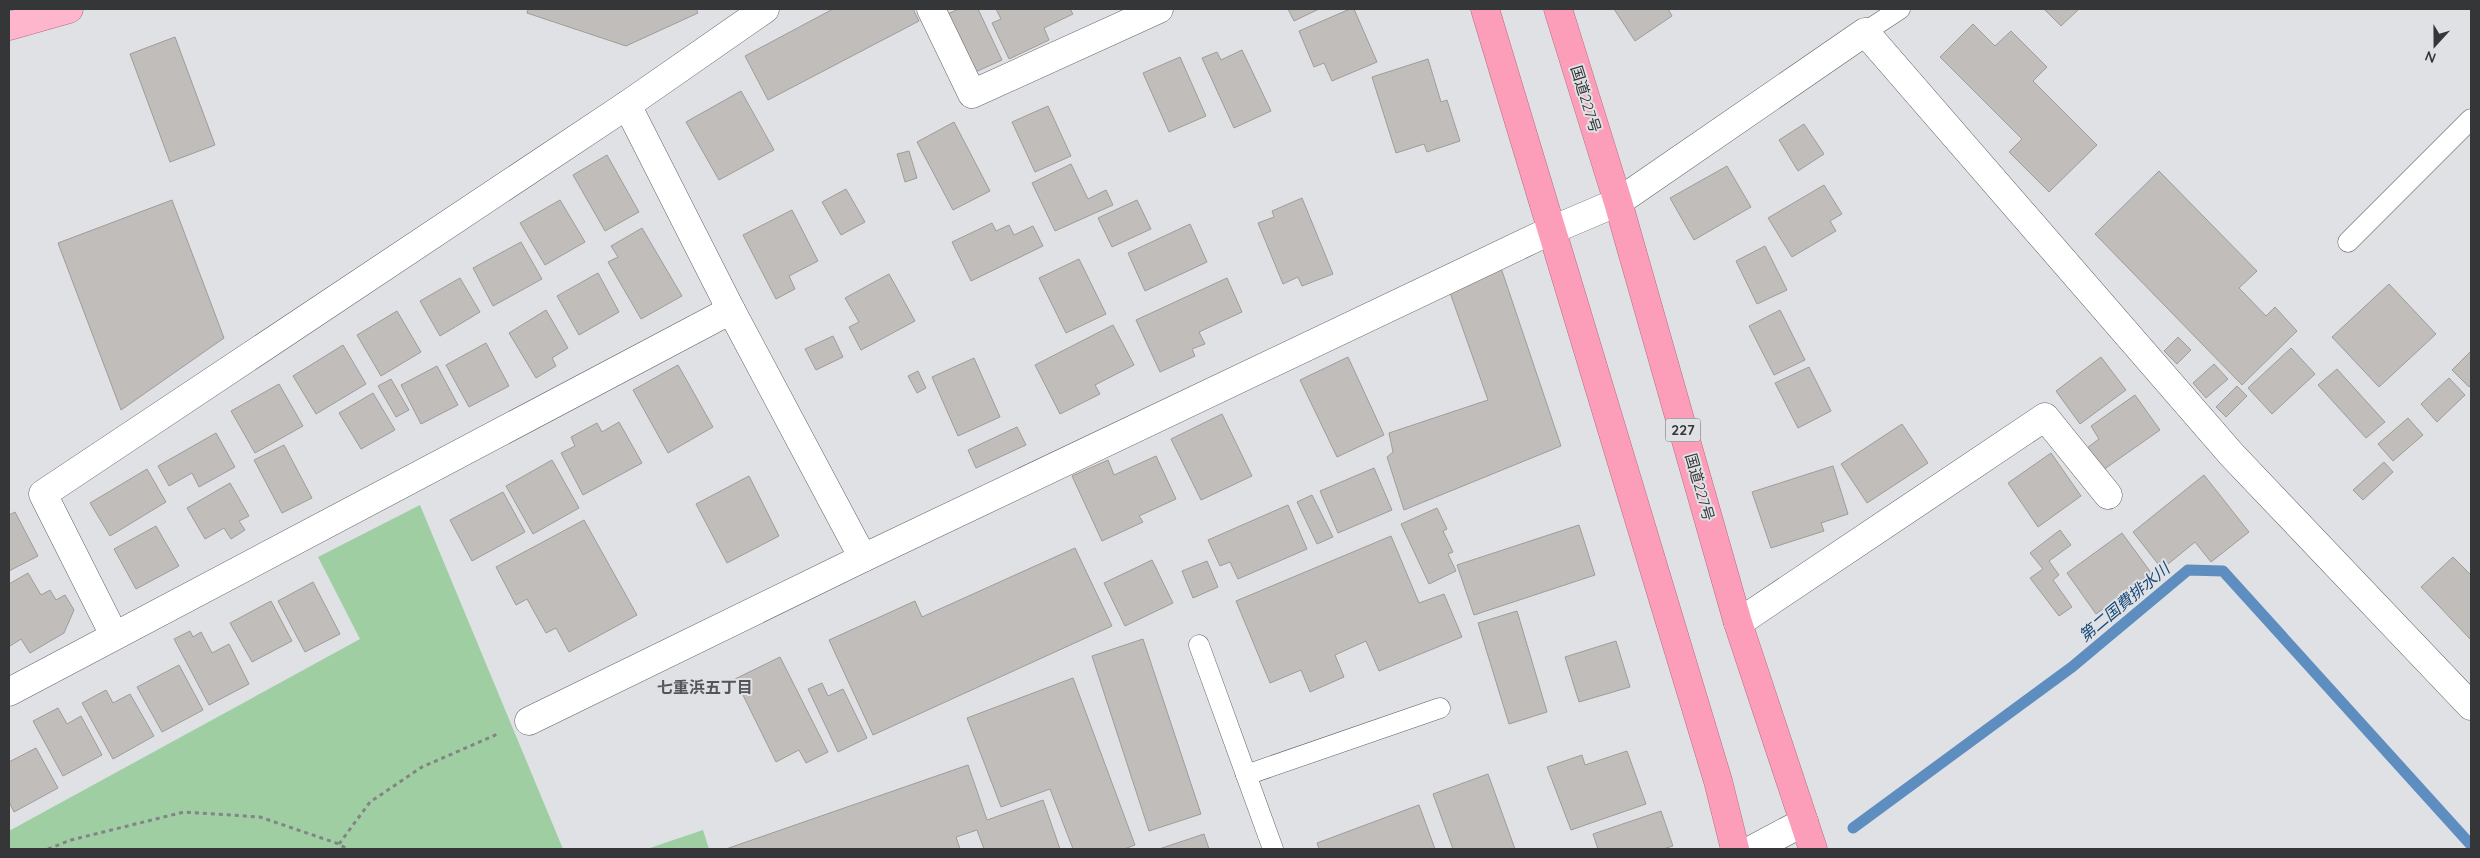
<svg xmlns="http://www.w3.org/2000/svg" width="2480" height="858" font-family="Quicksand,'Noto Sans JP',sans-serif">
  <rect width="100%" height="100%" fill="#dfe1e5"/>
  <g fill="#9fcea3">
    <polygon points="420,505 563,849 9,849 9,831 360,639 318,557"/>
    <polygon points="703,830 709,849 647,849"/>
  </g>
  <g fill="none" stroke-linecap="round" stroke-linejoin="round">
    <polyline stroke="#5e8dc0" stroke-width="11" points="1853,828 2072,667 2188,570 2223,571 2471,845"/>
  </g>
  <g fill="#c0bdba" stroke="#9f9c99">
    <polygon points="528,9 696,9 698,13 626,46 527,13"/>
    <polygon points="833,9 913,9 919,21 768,100 745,56"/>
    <polygon points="959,9 978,9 1002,60 971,74 945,15"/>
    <polygon points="996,9 1070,9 1073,14 1044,28 1049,40 1009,59 992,23 1001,19"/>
    <polygon points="1288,9 1319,9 1294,21"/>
    <polygon points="1350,9 1354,9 1377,62 1332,81 1324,63 1314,67 1299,31"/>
    <polygon points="1614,9 1668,9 1672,16 1635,41"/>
    <polygon points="2044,9 2079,9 2061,26"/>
    <polygon points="1973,24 1995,46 2011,31 2047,67 2033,81 2097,145 2049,192 2009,152 2022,139 1940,57"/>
    <polygon points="175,37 215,145 170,162 130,54"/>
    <polygon points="1242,50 1271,111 1234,128 1202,58 1217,52 1221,60"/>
    <polygon points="1180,57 1206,116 1169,132 1143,73"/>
    <polygon points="1428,59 1441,102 1447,100 1460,141 1427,152 1424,144 1396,153 1372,77"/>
    <polygon points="741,91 774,150 719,180 686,122"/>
    <polygon points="1048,106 1071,156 1035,172 1012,122"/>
    <polygon points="954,122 990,191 953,210 917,142"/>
    <polygon points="1804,124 1824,154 1798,171 1779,140"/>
    <polygon points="909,151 917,178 905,182 897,154"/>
    <polygon points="607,155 639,212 605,231 573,175"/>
    <polygon points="1071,164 1088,199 1106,190 1113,205 1055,231 1032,183"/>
    <polygon points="1727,166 1751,207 1694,240 1670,198"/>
    <polygon points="2159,171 2257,271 2239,288 2266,316 2275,307 2297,331 2242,385 2095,234"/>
    <polygon points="1824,185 1842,214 1830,221 1836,231 1792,257 1768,218"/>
    <polygon points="846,189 865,222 841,235 822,202"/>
    <polygon points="1302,198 1333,274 1302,286 1298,277 1283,284 1258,223 1274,217 1272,211"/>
    <polygon points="172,200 224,338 121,410 58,243"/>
    <polygon points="560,200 585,242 545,265 520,223"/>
    <polygon points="1137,200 1151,229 1112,247 1098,218"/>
    <polygon points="792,210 818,261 789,276 795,289 776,299 743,235"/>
    <polygon points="992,223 996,231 1009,225 1014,235 1033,226 1043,246 971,281 952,242"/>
    <polygon points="1190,224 1207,262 1145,291 1128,253"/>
    <polygon points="642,228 682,296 641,319 608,262 618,257 611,246"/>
    <polygon points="521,242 542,279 493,306 473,268"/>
    <polygon points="1765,246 1787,290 1757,304 1736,261"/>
    <polygon points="1079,259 1106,314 1066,333 1039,278"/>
    <polygon points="1500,265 1561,446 1404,510 1387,457 1393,452 1389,433 1488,400 1448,287"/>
    <polygon points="598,273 619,312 579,335 557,296"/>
    <polygon points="889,274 915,321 861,350 849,327 859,322 845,298"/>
    <polygon points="460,278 480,312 440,336 420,301"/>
    <polygon points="1227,278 1242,312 1199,332 1205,344 1192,349 1195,356 1160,372 1136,320"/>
    <polygon points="2389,284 2436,334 2379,387 2332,337"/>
    <polygon points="546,310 568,348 552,358 556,366 536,378 509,333"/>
    <polygon points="1780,310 1805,360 1774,375 1749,326"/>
    <polygon points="397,311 421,352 381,376 357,335"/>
    <polygon points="1113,325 1134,365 1095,385 1100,394 1060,414 1035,365"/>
    <polygon points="833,336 843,357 816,370 805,349"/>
    <polygon points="2178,337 2191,350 2177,364 2164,351"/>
    <polygon points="486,343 509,386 469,407 446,365"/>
    <polygon points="343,345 366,384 316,414 293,376"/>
    <polygon points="2291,348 2315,374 2272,414 2248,388"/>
    <polygon points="2471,351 2471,385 2469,387 2452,370"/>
    <polygon points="1348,357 1384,435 1337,457 1300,380"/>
    <polygon points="2101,357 2126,390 2080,424 2056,391"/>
    <polygon points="974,358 1000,417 958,436 932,377"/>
    <polygon points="2214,364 2228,379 2206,398 2193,383"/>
    <polygon points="678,365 713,427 668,453 633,390"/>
    <polygon points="437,366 458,405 421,424 401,385"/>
    <polygon points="1809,367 1831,411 1798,428 1775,383"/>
    <polygon points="2337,369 2385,422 2366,438 2318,385"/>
    <polygon points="918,371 926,388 917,393 908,376"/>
    <polygon points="2449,378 2465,395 2437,422 2421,404"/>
    <polygon points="391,379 409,410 396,417 378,386"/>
    <polygon points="279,384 303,426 255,453 231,411"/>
    <polygon points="2237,386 2247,396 2226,417 2216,407"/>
    <polygon points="373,393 395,430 361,449 339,413"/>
    <polygon points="2135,395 2160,430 2103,470 2087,448 2099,439 2091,426"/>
    <polygon points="1222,414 1252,476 1201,500 1171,439"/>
    <polygon points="2408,418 2423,435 2393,461 2378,444"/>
    <polygon points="619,422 642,463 583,495 561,453 575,446 571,437 597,423 602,432"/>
    <polygon points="1902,424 1928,463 1867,503 1841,464"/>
    <polygon points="1017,427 1026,445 976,468 968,450"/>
    <polygon points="216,433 235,467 199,487 192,473 169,486 158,466"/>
    <polygon points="284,445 312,498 282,513 254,460"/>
    <polygon points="2051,453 2081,496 2038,527 2008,483"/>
    <polygon points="1156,456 1176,499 1139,516 1143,522 1102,541 1072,476 1108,460 1114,475"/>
    <polygon points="552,460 579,508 533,534 506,486"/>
    <polygon points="2384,462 2393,472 2363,500 2353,490"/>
    <polygon points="1833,466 1848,514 1821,523 1824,531 1771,548 1752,492"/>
    <polygon points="1374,468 1392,510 1338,533 1320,491"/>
    <polygon points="147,469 166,502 110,536 90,503"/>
    <polygon points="2204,475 2249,532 2211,562 2195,542 2162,569 2133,532"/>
    <polygon points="749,476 779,536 727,563 696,504"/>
    <polygon points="230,483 249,516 239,521 245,530 231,539 224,528 205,539 187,508"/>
    <polygon points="503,492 525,532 472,561 450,520"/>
    <polygon points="1312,495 1333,537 1317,544 1297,502"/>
    <polygon points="1288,505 1307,549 1238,579 1230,562 1220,566 1208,540"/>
    <polygon points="1437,508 1447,529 1443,531 1453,552 1448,554 1456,571 1429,584 1401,524"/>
    <polygon points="15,512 38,556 9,571 9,515"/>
    <polygon points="584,520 637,615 569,652 556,628 546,633 527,599 516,605 496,567"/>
    <polygon points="1579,525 1595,575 1474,615 1457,565"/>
    <polygon points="156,526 179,566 136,589 114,549"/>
    <polygon points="2060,530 2071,545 2049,561 2059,575 2053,580 2072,607 2059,616 2030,578 2043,569 2030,553"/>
    <polygon points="2122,533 2152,574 2096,614 2067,573"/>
    <polygon points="1391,536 1419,603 1444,594 1462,637 1379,671 1366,641 1335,655 1344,677 1310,692 1301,670 1270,683 1236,601"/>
    <polygon points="1075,548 1112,626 873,735 829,640 915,601 922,617"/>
    <polygon points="2453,557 2471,575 2471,640 2421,587"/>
    <polygon points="1152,560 1173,603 1125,626 1104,583"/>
    <polygon points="1207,561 1218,587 1193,598 1182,571"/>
    <polygon points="28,573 41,595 50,590 56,600 65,595 74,610 64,633 30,653 21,639 10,646 9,644 9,584"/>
    <polygon points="313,582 340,634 305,652 278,601"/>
    <polygon points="271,601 292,641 252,662 230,623"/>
    <polygon points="1517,611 1547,712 1509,724 1478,623"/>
    <polygon points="190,631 193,637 201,632 212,653 229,644 249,684 209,705 174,639"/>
    <polygon points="1143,639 1201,814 1149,831 1092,656"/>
    <polygon points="1616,641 1630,687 1579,702 1565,657"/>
    <polygon points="780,657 828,752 806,763 799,750 776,762 735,679"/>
    <polygon points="179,665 203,710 162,732 137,687"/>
    <polygon points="1073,678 1135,845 1124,849 1073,849 1050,789 1001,807 967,718"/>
    <polygon points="822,683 828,696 843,689 867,738 838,752 808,689"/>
    <polygon points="106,690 113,703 130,694 154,736 113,759 82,703"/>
    <polygon points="58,708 67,724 81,716 102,755 63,776 33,721"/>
    <polygon points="36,748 58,788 14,812 9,802 9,762"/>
    <polygon points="1627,751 1646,804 1571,830 1547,767 1582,755 1585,765"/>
    <polygon points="968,765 987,820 1043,800 1060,849 984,849 977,830 956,837 960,849 726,849"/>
    <polygon points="1488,774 1515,849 1453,849 1433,794"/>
    <polygon points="1419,805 1435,849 1319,849 1317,843"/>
    <polygon points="1661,811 1673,846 1663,849 1598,849 1593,834"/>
    <polygon points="1204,834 1209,849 1159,849"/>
  </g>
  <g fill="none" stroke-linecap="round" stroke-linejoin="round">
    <g stroke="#5e6164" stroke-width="21">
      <g id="service">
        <polyline points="1865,32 1900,9"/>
        <polyline points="2348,242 2471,119"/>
        <polyline points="1199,645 1273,849"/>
        <polyline points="1246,775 1440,708"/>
      </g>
    </g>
    <g stroke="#5e6164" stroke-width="29">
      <g id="minor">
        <polyline points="931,9 972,94 1159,9"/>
        <polyline points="627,105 731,310 863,558"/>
        <polyline points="1738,623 2045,417 2108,495"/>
        <polyline points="114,635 43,494 627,105 765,9"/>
        <polyline points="9,692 731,310"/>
        <polyline points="529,721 863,558 1552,230 1618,202 1865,32 2232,455 2471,706"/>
        <polyline points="1753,849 1804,822"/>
      </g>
    </g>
    <g stroke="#b66a80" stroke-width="29">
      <polyline id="primary" points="9,26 69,9"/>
    </g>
    <g stroke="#b66a80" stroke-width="29">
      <g id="trunk">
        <polyline points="1485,9 1718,781 1735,849"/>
        <polyline points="1558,9 1618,202 1738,623 1813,849"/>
      </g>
    </g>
    <g stroke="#828486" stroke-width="3" stroke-dasharray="4 4" stroke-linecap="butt">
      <polyline points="339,844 370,802 422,767 500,733"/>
      <polyline points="48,849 71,840 184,812 260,817 339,844 347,849"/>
    </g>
    <use href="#service" stroke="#fff" stroke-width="20"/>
    <use href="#minor" stroke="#fff" stroke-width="28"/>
    <use href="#primary" stroke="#fdb6cb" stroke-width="28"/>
    <use href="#trunk" stroke="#fc9eba" stroke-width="28"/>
  </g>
  <g text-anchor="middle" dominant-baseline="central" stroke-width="4" stroke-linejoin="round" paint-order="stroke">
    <rect fill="#dfe1e5" stroke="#68696b" stroke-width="1" x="1665.5" y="418.5" width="35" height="23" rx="4"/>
    <g font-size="14" font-weight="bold" fill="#353637">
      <text x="1683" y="430">227</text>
    </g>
    <g font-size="15" fill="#353637" stroke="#dfe1e5">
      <text transform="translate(1586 99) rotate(73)">国道227号</text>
      <text transform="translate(1700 487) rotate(74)">国道227号</text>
    </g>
    <g font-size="16" font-style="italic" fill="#164879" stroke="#dfe1e5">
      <text transform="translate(2124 602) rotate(-40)">第二国費排水川</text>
    </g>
    <g font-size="16" font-weight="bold" fill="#535558" stroke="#dfe1e5">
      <text x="705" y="687">七重浜五丁目</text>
    </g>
  </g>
  <rect width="2480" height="858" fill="none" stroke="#353637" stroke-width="20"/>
  <g transform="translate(2435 45) rotate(201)" stroke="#dfe1e5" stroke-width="4" paint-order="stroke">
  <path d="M0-4L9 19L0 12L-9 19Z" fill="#353637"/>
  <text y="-8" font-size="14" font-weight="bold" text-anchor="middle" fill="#353637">N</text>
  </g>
</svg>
